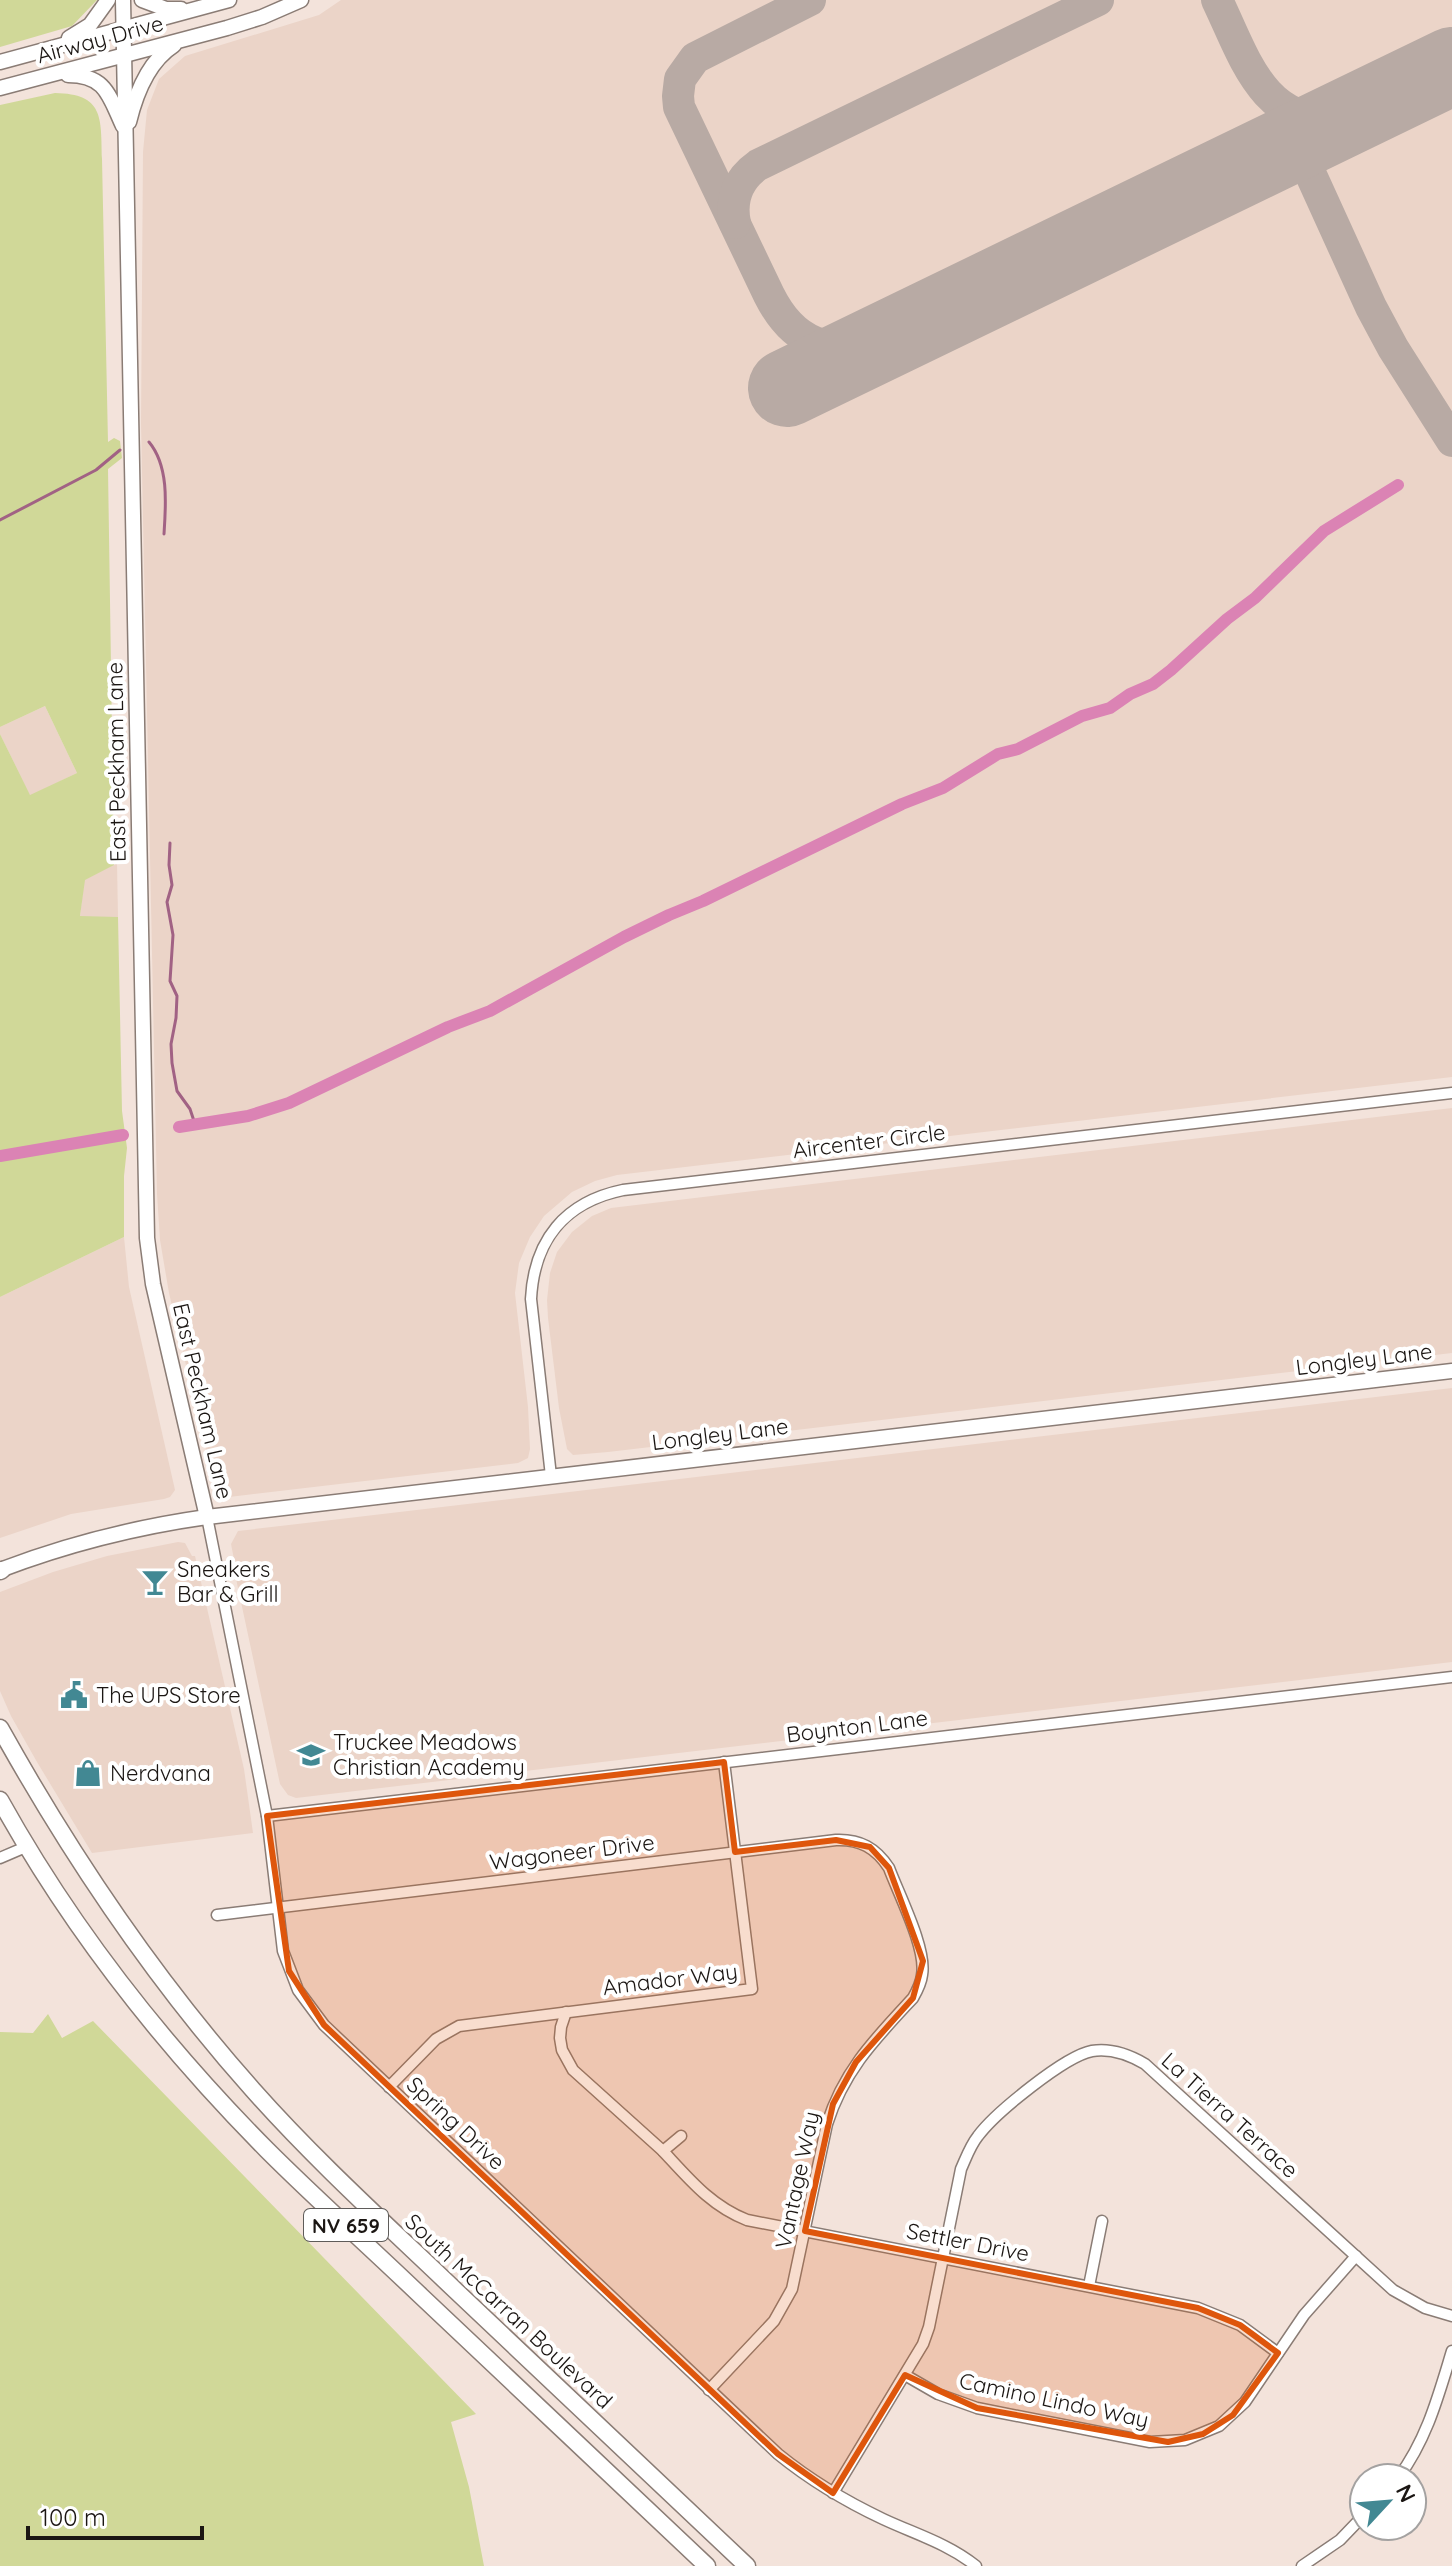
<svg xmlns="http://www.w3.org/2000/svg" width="1452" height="2566" font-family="Quicksand,sans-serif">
  <rect width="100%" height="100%" fill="#f3e3db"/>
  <g fill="#ebd4c8">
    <polygon points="341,0 1452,0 1452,1077 617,1175 595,1181 572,1192 544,1216 530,1237 519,1263 515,1293 528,1407 530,1449 528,1458 518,1463 229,1497 228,1493 220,1490 213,1471 211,1471 169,1293 160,1240 157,1194 141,423 143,152 147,110 159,79 185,56 319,15"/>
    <polygon points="45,706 77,773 30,796 0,734 0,727"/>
    <polygon points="117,863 118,917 80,917 84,880"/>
    <polygon points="1452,1108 1452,1353 608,1452 573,1455 567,1449 559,1408 548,1318 547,1300 550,1273 557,1252 572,1232 592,1216 611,1208"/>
    <polygon points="124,1237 129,1287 175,1490 170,1497 164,1499 71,1514 0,1538 0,1297"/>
    <polygon points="1452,1388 1452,1662 296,1798 288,1795 280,1784 232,1560 234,1559 231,1544 238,1531"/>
    <polygon points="178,1542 185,1543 192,1556 195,1556 244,1769 253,1833 92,1853 37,1762 11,1716 0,1691 0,1592 53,1572 107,1556"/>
  </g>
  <g fill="#d0d898">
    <polygon points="0,0 97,0 72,26 0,47"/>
    <path d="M55,93C104,94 101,117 102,159L108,442L114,438L120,441L122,458L108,469L114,865L85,880L80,916L118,917L122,1111L127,1148L124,1176V1237L0,1297V734L30,795L77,773L45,706L0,727V105Z"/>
    <polygon points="48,2014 62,2038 93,2021 476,2414 451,2422 469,2487 484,2566 0,2566 0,2032 33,2033"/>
  </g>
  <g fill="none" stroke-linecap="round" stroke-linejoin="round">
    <g stroke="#a16284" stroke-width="3">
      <path d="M149,442C169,466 166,504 164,534"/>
      <polyline points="0,520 96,470 120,450"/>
      <polyline points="170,843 169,865 172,885 167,902 173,935 170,981 177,996 176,1018 171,1044 172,1063 177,1091 190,1109 195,1124"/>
    </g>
    <g stroke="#db83b4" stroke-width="12">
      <polyline points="179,1127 248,1116 289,1103 448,1027 490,1011 624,937 669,915 703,901 902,804 943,788 998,754 1018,749 1082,716 1110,708 1130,694 1153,684 1171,670 1227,619 1255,598 1324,531 1398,485"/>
      <polyline points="0,1156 123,1135"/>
    </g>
    <g stroke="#b8aaa4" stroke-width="32">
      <path d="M810,0L695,58L680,79L678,96L679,107L769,295C794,345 829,355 881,342"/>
      <path d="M1217,0C1245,58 1262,125 1340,121"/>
      <polyline points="1296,142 1371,307 1393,348 1452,441"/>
      <path d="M735,223C730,199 738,179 758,165L1098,0"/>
    </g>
    <polyline stroke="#b8aaa4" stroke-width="78" points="787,388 1452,66"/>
    <g stroke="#8a7c75" stroke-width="13">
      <g id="street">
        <path d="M551,1476L531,1299C534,1240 565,1202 623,1190L1452,1093"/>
        <path d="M207,1517L267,1816L283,1951L298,1990L324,2025L778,2454C810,2480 845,2501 883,2519C915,2534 947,2543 976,2566"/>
        <polyline points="267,1816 1452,1677"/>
        <polyline points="0,1858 28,1846"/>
        <path d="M217,1915L836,1840C860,1839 876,1848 889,1868C899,1895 927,1949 922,1975C921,1984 917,1991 913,1998C875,2039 844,2070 827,2124L792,2289L774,2321L709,2390"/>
        <polyline points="566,2012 561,2027 560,2038 562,2050 573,2070 663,2151 681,2136"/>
        <polyline points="389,2087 436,2039 459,2026 752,1989 724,1762"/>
        <path d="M663,2151C689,2179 711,2206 747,2220L1198,2308L1240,2325L1278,2353"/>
        <polyline points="1089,2286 1102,2221"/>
        <polyline points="905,2375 938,2394 977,2408 1150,2442 1185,2440 1219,2426 1245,2402 1304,2315 1356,2256"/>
        <path d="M1398,2478C1427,2439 1438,2397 1452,2351"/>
        <path d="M833,2493L923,2344L929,2327L961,2169C966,2158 970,2146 978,2136C995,2113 1065,2056 1092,2051C1111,2048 1128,2054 1145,2064L1393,2290L1425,2308L1452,2316"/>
        <polyline points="1302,2566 1340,2540 1364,2515"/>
      </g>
    </g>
    <g stroke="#8a7c75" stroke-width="17">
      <g id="secondary">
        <polyline points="123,0 147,1238 153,1284 207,1517"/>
        <polyline points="142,0 166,9 181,9"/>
        <polyline points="69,38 90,25 108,0"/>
        <polyline points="0,62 229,0"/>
        <path d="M68,75C106,75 109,96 123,126"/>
        <polyline points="0,88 227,28 262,17 301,0"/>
        <path d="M129,122C136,93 149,61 174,45"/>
        <path d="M0,1570C68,1544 136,1527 207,1517L1452,1371"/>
      </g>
    </g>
    <g stroke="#8a7c75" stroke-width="19">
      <g id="primary">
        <polyline points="0,1571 2,1570"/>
        <path d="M0,1728C72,1857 155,1980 253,2090C316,2161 387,2225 456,2291C553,2382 650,2474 747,2566"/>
        <path d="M0,1800C71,1928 164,2046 267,2150C317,2200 370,2247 421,2296C516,2386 612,2476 707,2566"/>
      </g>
    </g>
    <use href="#street" stroke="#fff" stroke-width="10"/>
    <use href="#secondary" stroke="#fff" stroke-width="14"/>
    <use href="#primary" stroke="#fff" stroke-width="16"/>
  </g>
  <path fill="#de560c" fill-opacity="0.2" stroke="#de560c" stroke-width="6" stroke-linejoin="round" d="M724,1762L735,1852L836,1840L870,1847L889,1868L923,1961L913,1998L856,2062L833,2104L805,2231L1198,2308L1240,2325L1278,2353L1233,2415L1203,2434L1168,2442L977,2408L905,2375L833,2493L778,2454L324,2025L289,1971L267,1816Z"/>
  <defs>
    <g id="bar-bare" transform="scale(2.16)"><path d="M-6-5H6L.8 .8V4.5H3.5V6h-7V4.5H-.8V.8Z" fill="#428893" stroke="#fff" stroke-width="2.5" paint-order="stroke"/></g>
    <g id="civic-bare" transform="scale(2.16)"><path d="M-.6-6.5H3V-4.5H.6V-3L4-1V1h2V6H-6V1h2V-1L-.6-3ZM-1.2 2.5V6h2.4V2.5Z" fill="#428893" stroke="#fff" stroke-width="2.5" paint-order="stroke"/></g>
    <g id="school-bare" transform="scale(2.16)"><path d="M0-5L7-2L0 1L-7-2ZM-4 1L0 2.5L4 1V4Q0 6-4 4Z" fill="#428893" stroke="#fff" stroke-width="2.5" paint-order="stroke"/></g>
    <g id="shop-bare" transform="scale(2.16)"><path d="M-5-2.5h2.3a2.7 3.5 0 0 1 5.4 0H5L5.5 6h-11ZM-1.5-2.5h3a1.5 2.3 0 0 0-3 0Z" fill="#428893" stroke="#fff" stroke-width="2.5" paint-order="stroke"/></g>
  </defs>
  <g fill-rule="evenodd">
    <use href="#bar-bare" x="155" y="1582"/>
    <use href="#civic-bare" x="74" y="1695"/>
    <use href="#school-bare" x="311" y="1755"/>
    <use href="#shop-bare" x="88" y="1773"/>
  </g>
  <g text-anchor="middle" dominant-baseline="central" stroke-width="8" stroke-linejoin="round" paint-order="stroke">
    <rect fill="#fff" stroke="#5f5c5a" stroke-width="2" x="304" y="2209" width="84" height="32" rx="6"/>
    <g font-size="20" font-weight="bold" fill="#1b1613">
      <text x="346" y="2225">NV 659</text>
    </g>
    <g font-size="22" fill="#1b1613" stroke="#fff">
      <text transform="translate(100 39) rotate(-15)">Airway Drive</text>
      <text transform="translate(116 762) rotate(-91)">East Peckham Lane</text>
      <text transform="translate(869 1141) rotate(-7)">Aircenter Circle</text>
      <text transform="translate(1364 1359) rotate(-7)">Longley Lane</text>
      <text transform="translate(203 1401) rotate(77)">East Peckham Lane</text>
      <text transform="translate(720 1434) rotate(-7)">Longley Lane</text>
      <text transform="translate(857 1726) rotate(-7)">Boynton Lane</text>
      <text transform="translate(572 1852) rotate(-7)">Wagoneer Drive</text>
      <text transform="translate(670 1979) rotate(-7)">Amador Way</text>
      <text transform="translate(1230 2115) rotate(42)">La Tierra Terrace</text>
      <text transform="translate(456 2123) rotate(43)">Spring Drive</text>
      <text transform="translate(797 2180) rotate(-78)">Vantage Way</text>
      <text transform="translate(968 2242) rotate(11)">Settler Drive</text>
      <text transform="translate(509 2311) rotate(43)">South McCarran Boulevard</text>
      <text transform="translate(1054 2400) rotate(12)">Camino Lindo Way</text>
    </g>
    <g font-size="22" fill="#1b1613" stroke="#fff" text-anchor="start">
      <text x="177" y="1569">Sneakers<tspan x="177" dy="25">Bar &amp; Grill</tspan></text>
      <text x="96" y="1695">The UPS Store</text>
      <text x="333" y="1742">Truckee Meadows<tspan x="333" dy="25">Christian Academy</tspan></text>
      <text x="110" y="1773">Nerdvana</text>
    </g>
  </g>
  <g transform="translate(1388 2502) rotate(64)"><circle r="38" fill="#ffffff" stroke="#a4a2a1" stroke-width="2"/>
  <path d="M0-6L14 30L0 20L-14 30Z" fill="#428893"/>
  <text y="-12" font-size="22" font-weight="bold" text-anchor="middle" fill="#1b1613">N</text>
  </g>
  <path d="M28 2526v12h174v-12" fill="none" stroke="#1b1613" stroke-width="4"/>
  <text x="40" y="2526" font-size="24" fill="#1b1613" stroke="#ffffff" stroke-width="6" paint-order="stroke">100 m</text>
</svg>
